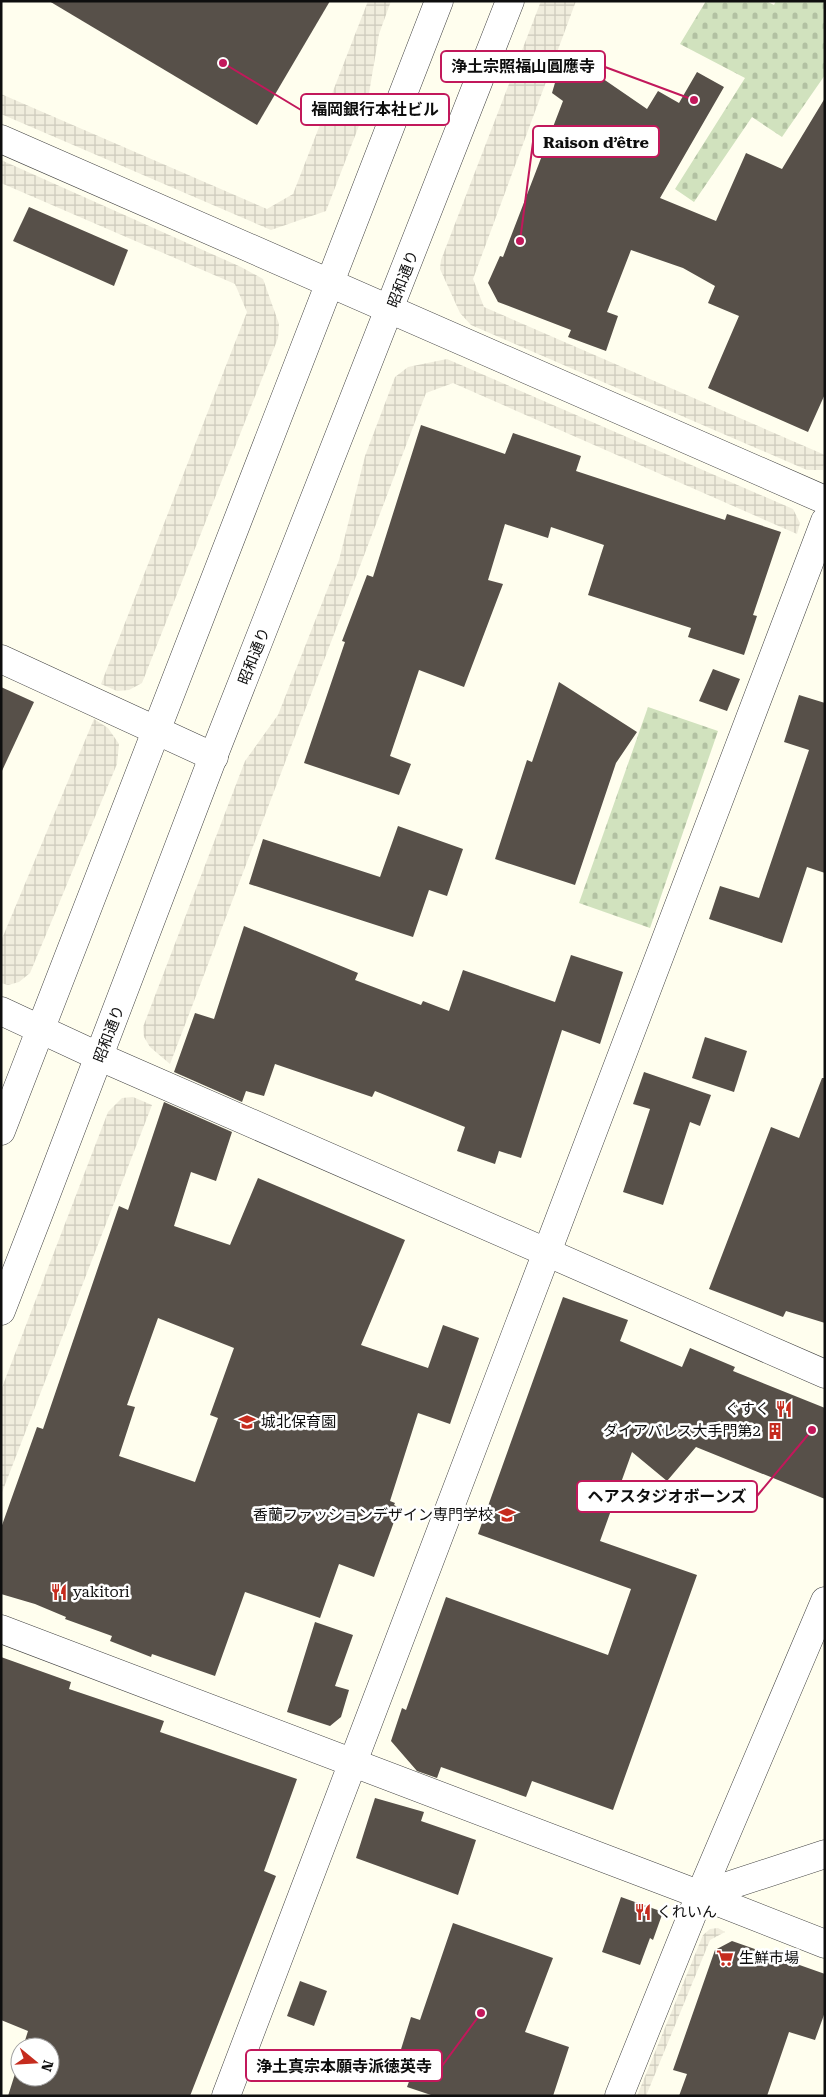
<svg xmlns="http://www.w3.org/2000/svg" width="826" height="2097" font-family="'Roboto Serif','Noto Sans JP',serif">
  <defs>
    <pattern id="cemetery-stones" width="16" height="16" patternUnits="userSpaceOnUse" patternTransform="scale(1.25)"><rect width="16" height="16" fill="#d1e2be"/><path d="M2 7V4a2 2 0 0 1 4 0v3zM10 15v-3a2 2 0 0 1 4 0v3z" fill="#b2c1a2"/></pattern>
    <pattern id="plaza-grid" width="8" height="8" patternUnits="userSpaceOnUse" patternTransform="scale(1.25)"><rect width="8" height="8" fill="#f0eddd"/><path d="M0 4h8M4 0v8" fill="none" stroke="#cdcabc"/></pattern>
  </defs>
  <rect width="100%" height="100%" fill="#fffeee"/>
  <g fill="url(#cemetery-stones)">
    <polygon points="706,1 766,1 774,5 776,1 825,1 825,75 782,137 752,117 694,202 675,189 745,78 680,44"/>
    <polygon points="648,707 718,731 650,928 579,903"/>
  </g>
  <g fill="url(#plaza-grid)">
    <polygon points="368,1 391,1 379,34 367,105 326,211 271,230 1,114 1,94 267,209 293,194"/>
    <polygon points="541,1 576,1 473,279 484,307 825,455 823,470 807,470 471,325 460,313 440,269 441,260"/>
    <polygon points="1,160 241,267 263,279 279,324 278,338 142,683 129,690 117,691 101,684 247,312 235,284 1,183"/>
    <polygon points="447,359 793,509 800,523 797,534 453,383 426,393 170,1064 150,1047 144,1037 143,1027 245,761 278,715 339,560 365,456 395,377 408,367"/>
    <polygon points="94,719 108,728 119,744 117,764 30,973 19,982 8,985 1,983 1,941"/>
    <polygon points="133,1097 152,1105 1,1495 1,1390 108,1112 122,1098"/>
    <polygon points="718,1928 725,1932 710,1940 646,2096 637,2096 703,1935 710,1929"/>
  </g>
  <g fill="#575049" fill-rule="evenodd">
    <polygon points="49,1 330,1 257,125"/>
    <polygon points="564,52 647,109 658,91 679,103 697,72 724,87 660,198 716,221 746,153 782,169 825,98 825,394 808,432 708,388 739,316 708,303 715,286 683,268 631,250 607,312 618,316 606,351 568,337 571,330 498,302 488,283 500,256 503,257 563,101 552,93"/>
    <polygon points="29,207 128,250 114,286 13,241"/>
    <polygon points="421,425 505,454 513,433 581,456 576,471 725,520 727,514 781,532 753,615 757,616 744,655 688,637 691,628 588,595 604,545 551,527 548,538 505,524 488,580 503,584 464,687 419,670 390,756 411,764 399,795 304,763 345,642 342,641 367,575 373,577"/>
    <polygon points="713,669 740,679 727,711 699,701"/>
    <polygon points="559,682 637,732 616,763 575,885 495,859 527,760 532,762"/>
    <polygon points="1,687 34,702 1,773"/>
    <polygon points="799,695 825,703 825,873 807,867 782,943 709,919 720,886 759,898 809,750 784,742"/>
    <polygon points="398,826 463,849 447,896 429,890 413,937 249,884 263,839 380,877"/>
    <polygon points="244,926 358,973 355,980 421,1005 423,1001 449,1011 463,970 555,1002 571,955 623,972 600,1044 562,1030 521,1158 499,1151 495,1164 457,1151 465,1127 375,1091 372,1097 275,1064 264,1096 246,1091 242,1102 174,1072 195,1013 214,1019"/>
    <polygon points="705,1037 747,1051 734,1092 692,1078"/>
    <polygon points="644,1072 711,1095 700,1126 690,1122 663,1205 623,1192 650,1109 633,1104"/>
    <polygon points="822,1078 825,1078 825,1323 786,1311 783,1317 709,1289 771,1127 799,1138"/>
    <path d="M164,1102L232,1132L216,1181L191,1172L174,1226L230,1245L258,1178L405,1240L361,1345L428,1368L443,1325L479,1338L450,1424L418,1413L390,1501L395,1503L394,1505L399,1508L374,1577L339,1564L320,1618L245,1592L215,1676L152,1654L151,1657L110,1641L112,1636L65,1619L66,1617L35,1604L1,1594V1528L37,1427L43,1429L119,1206L128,1210ZM158,1318L234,1348L210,1415L218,1418L195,1482L119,1456L135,1407L127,1405Z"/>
    <polygon points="563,1297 628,1320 620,1341 682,1367 690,1348 735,1367 733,1371 825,1408 825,1499 696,1447 667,1481 632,1452 600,1541 697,1575 613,1810 532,1781 526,1797 441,1767 437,1778 417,1771 391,1741 402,1708 406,1710 446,1597 608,1655 631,1589 478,1534"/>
    <polygon points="315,1622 353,1635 335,1686 349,1690 341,1717 330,1726 287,1712"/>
    <polygon points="1,1657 71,1682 69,1689 164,1721 160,1732 297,1779 264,1871 276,1876 190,2096 8,2096 20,2058 20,2077 50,2077 50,2047 23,2047 28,2031 1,2020"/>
    <polygon points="375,1798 424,1812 421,1821 476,1840 458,1895 356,1858"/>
    <polygon points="621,1897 663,1912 653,1940 650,1938 640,1965 602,1952"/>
    <polygon points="453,1923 553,1958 525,2032 569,2047 553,2096 434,2096 407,2087 415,2065 398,2059 411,2017 420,2020"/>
    <polygon points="732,1941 825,1974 825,2012 815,2040 789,2032 767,2096 679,2096 687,2074 673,2070 715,1950"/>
    <polygon points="300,1981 327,1991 314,2026 287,2016"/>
  </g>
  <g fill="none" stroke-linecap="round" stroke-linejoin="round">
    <g stroke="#414141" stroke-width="29">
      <g id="minor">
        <polyline points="1,659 214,757"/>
        <polyline points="1,1629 685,1889 825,1944"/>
        <polyline points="700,1895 825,1854"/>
      </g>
    </g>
    <g stroke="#414141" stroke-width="29">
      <g id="tertiary">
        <polyline points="1,139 825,500"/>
        <polyline points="1,1011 100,1057 825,1374"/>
        <polyline points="1,1131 439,1"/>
        <path d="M1,1311C73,1127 142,942 213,757C311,505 412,254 510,1"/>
        <polyline points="226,2096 825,521"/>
        <polyline points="619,2096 700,1895 825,1601"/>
      </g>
    </g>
    <use href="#minor" stroke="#fff" stroke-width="28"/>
    <use href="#tertiary" stroke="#fff" stroke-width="28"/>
  </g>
  <defs>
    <g id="restaurant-bare" transform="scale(1.35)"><path d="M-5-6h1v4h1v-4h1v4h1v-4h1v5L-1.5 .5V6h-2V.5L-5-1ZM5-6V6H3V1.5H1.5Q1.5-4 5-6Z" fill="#c52c1e" stroke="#fff" stroke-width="2.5" paint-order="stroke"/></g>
    <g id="school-bare" transform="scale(1.35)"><path d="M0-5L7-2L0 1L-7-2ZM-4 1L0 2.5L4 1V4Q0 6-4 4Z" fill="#c52c1e" stroke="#fff" stroke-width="2.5" paint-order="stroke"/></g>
    <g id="building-bare" transform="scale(1.35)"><path d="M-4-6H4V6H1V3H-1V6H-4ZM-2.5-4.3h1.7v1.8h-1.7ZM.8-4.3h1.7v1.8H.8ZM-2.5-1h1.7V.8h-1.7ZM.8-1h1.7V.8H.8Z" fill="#c52c1e" stroke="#fff" stroke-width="2.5" paint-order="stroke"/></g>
    <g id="university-bare" transform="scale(1.35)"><path d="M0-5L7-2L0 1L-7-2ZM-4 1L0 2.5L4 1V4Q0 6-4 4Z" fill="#c52c1e" stroke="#fff" stroke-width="2.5" paint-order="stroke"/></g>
    <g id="supermarket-bare" transform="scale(1.35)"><path d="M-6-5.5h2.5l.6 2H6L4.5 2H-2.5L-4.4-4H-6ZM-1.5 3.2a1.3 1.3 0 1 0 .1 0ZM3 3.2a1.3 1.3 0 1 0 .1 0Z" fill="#c52c1e" stroke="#fff" stroke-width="2.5" paint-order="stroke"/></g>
  </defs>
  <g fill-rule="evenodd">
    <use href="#restaurant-bare" x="784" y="1409"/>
    <use href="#school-bare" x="247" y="1422"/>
    <use href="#building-bare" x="775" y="1431"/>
    <use href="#university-bare" x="507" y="1515"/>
    <use href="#restaurant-bare" x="59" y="1592"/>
    <use href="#restaurant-bare" x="643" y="1912"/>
    <use href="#supermarket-bare" x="725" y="1958"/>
  </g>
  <g text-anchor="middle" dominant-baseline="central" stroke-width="5" stroke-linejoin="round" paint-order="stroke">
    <g font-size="15" fill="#0e0e0e" stroke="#fff">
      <text transform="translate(403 279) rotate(-69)">昭和通り</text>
      <text transform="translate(254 656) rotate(-68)">昭和通り</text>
      <text transform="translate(109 1034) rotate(-69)">昭和通り</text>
    </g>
    <g font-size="15" fill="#0e0e0e" stroke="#fff" text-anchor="start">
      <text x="770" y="1409" text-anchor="end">ぐすく</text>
      <text x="261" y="1422">城北保育園</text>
      <text x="761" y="1431" text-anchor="end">ダイアパレス大手門第2</text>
      <text x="493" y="1515" text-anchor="end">香蘭ファッションデザイン専門学校</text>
      <text x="73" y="1592">yakitori</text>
      <text x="657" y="1912">くれいん</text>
      <text x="739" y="1958">生鮮市場</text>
    </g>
  </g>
  <path fill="none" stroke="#c2185b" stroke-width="2" d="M694 100L605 67M223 63L301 110M520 241L533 142M812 1430L757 1496M481 2013L442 2066"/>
  <g fill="#c2185b" stroke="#fff" stroke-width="2">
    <circle cx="694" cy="100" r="5"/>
    <circle cx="223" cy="63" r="5"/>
    <circle cx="520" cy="241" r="5"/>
    <circle cx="812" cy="1430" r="5"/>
    <circle cx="481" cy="2013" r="5"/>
  </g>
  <g fill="#fff" stroke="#c2185b" stroke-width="2">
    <rect x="441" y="51" width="164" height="31" rx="5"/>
    <rect x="301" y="94" width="148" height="31" rx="5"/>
    <rect x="533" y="126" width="126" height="31" rx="5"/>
    <rect x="577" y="1481" width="180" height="31" rx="5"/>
    <rect x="246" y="2050" width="196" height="31" rx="5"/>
  </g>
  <g font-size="16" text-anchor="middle" font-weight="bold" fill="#0e0e0e">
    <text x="523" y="72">浄土宗照福山圓應寺</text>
    <text x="375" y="115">福岡銀行本社ビル</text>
    <text x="596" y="148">Raison d’être</text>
    <text x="667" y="1502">ヘアスタジオボーンズ</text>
    <text x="344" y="2072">浄土真宗本願寺派徳英寺</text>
  </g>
  <rect width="826" height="2097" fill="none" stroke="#0e0e0e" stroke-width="5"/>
  <g transform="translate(35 2062) rotate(108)"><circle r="24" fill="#ffffff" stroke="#9f9f9f"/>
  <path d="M0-4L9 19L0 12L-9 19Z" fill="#c52c1e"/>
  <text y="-8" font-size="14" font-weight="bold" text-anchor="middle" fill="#0e0e0e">N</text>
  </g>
</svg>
